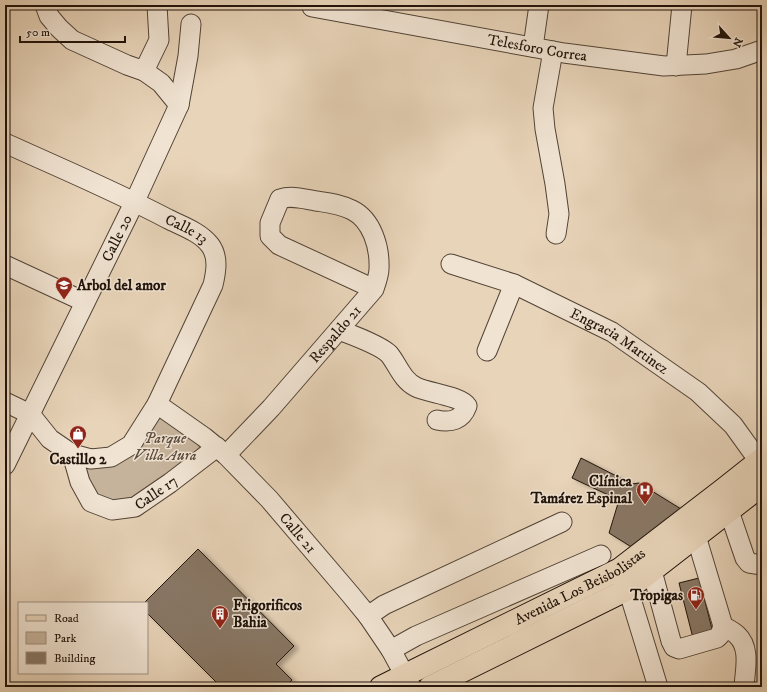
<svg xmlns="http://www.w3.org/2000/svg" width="767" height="692" font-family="'IM FELL DW Pica',serif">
  <defs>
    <filter id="shadow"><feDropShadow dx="4.5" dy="2.5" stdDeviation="2" flood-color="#0004"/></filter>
  </defs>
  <rect width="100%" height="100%" fill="#e8d4b9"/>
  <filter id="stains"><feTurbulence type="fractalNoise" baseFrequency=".005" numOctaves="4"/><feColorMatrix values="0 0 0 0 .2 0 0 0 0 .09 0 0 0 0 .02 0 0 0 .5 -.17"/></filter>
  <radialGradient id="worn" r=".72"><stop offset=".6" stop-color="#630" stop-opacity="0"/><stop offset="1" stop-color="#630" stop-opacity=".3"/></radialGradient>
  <path fill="#c6b39b" stroke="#736352" d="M155,410L205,442C186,460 140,510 113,505C107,504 101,500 96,498L80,463L110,464Z"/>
  <g fill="#887765" stroke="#20130a" filter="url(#shadow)">
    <polygon points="581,458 632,484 639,483 681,509 633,548 609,533 619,500 572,478"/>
    <polygon points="198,549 294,646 276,664 292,680 285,687 221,687 147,613 147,603 144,603"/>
    <polygon points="699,578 714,637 694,642 679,583"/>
  </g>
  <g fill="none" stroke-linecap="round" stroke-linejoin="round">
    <g stroke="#524336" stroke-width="21">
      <g id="minor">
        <polyline points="45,5 49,16 59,28 72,40 127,65 144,71 161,83 179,105"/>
        <path id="s1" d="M312,7L564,53L664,66L706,64L736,59L762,50"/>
        <polyline points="533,47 539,5"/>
        <polyline points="553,51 543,108 545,129 555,184 559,214 556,234"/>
        <polyline points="676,66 682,5"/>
        <polyline points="144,71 159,40 157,5"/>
        <path id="s2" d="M5,143C60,168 115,191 168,219C182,226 200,232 210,245C219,257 216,272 213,285L157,404L131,445L111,457L91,459L72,454L50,439L30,414L5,402"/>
        <path id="s3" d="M451,264L514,284L612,332L698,392L733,425L759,461"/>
        <polyline points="5,265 85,302"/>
        <path d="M339,330C352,335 380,345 389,354C398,365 402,380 416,387C428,393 461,396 467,406C462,420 451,423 437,420"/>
        <polyline points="487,351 514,284"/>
        <path id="s4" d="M157,404L204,437L226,455L269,499L350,594L368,616L391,650L411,687"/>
        <path id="s5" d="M72,454L80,482L91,502L112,510L135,507L170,483L217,447"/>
        <path id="s6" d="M226,455L271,408L374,289C376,283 379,275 379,269C380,247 372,220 352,210C340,204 329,203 316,201C304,199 292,195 280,199L270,223V236L279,245L374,289"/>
        <path id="s7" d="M5,465L135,201L179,105L188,56L191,24"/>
        <polyline points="729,511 745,558 749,563 762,565"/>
        <polyline points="652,571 671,641 674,647 679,649 717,638 720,635 723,626 696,536"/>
        <polyline points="621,577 628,589 658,687"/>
        <polyline points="368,616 384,605 562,522"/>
        <path d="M723,626C728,629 733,631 737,635C751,648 745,670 744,687"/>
        <polyline points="391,650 416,636 601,555"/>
      </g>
    </g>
    <g stroke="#20130a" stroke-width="24">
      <g id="major">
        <path id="s8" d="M381,687L620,569L724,489L762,459"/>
        <polyline points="430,687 628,589 762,485"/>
      </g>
    </g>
    <use href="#minor" stroke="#f0e3d2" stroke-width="19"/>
    <use href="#major" stroke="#e8d4b9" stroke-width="22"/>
  </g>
  <defs>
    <g id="school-pin" transform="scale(0.9)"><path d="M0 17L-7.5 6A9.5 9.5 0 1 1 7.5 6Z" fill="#8f2418" stroke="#f0e3d2"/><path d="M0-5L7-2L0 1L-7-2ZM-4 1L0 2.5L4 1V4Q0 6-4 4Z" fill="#fff"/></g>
    <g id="shop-pin" transform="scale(0.9)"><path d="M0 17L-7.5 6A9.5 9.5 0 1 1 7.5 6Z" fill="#8f2418" stroke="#f0e3d2"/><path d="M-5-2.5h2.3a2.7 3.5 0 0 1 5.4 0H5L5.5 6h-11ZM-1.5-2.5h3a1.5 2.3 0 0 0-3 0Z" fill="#fff"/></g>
    <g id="hospital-pin" transform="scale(0.9)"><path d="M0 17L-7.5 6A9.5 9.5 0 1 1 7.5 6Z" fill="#8f2418" stroke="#f0e3d2"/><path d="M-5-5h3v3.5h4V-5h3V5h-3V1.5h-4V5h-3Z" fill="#fff"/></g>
    <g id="fuel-pin" transform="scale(0.9)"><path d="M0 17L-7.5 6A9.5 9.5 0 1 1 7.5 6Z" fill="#8f2418" stroke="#f0e3d2"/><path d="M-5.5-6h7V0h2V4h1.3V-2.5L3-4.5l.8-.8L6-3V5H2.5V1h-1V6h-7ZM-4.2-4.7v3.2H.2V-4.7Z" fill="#fff"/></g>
    <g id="building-pin" transform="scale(0.9)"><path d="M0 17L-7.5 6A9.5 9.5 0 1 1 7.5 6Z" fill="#8f2418" stroke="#f0e3d2"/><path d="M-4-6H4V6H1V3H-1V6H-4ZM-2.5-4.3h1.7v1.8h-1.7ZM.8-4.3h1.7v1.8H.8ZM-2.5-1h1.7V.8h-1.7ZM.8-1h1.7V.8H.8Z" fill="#fff"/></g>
  </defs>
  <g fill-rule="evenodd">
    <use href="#school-pin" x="64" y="285"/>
    <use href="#shop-pin" x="78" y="434"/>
    <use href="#hospital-pin" x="645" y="490"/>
    <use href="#fuel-pin" x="696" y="595"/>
    <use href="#building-pin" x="220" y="614"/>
  </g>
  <g text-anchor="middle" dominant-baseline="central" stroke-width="3" stroke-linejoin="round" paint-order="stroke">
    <g font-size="15" fill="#20130a" stroke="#f0e3d2">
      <text stroke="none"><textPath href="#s1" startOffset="229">Telesforo Correa</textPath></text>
      <text stroke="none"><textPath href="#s2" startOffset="201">Calle 13</textPath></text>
      <text stroke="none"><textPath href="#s7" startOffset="253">Calle 20</textPath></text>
      <text stroke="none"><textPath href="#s6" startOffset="163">Respaldo 21</textPath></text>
      <text stroke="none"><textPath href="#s3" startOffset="186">Engracia Martinez</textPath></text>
      <text stroke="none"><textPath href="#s5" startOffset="123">Calle 17</textPath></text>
      <text stroke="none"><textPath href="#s4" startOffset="192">Calle 21</textPath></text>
      <text stroke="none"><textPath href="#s8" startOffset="223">Avenida Los Beisbolistas</textPath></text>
    </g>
    <g font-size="15" font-weight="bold" fill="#20130a" stroke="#f0e3d2" text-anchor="start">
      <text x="77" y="285">Arbol del amor</text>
      <text x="78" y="459" text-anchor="middle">Castillo 2</text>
      <text x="632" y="481" text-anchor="end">Clínica<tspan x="632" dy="17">Tamárez Espinal</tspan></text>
      <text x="683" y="595" text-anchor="end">Tropigas</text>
      <text x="233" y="605">Frigorificos<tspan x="233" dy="17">Bahia</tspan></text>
    </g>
    <g font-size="15" font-style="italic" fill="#5a4b3d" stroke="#f0e3d2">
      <text x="165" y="438">Parque<tspan x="165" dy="17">Villa Aura</tspan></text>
    </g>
  </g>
  <rect width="767" height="692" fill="none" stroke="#e8d4b9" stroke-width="20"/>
  <rect x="6" y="6" width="755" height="680" fill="none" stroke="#20130a" stroke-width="2"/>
  <rect x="10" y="10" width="747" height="672" fill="none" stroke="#20130a"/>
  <rect x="18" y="602" width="130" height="72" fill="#f0e3d2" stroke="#9d9082"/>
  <rect x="26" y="615" width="20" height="6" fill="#e8d4b9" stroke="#9d9082"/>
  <text x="54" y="622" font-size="12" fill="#20130a">Road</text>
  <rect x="26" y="632" width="20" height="12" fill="#c6b39b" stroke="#9d9082"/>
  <text x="54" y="642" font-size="12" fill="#20130a">Park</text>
  <rect x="26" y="652" width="20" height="12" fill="#887765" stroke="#9d9082"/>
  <text x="54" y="662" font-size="12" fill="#20130a">Building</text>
  <g transform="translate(729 38) rotate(117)" stroke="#f0e3d2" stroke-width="3" paint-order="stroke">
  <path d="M0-3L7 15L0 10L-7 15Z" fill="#20130a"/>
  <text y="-6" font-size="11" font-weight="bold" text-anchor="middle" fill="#20130a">N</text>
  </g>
  <path d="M20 36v6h105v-6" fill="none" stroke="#20130a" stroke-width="2"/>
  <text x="26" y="36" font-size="12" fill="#20130a" stroke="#f0e3d2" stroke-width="3" paint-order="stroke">50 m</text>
  <rect width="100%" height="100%" filter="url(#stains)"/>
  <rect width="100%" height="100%" fill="url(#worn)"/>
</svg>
